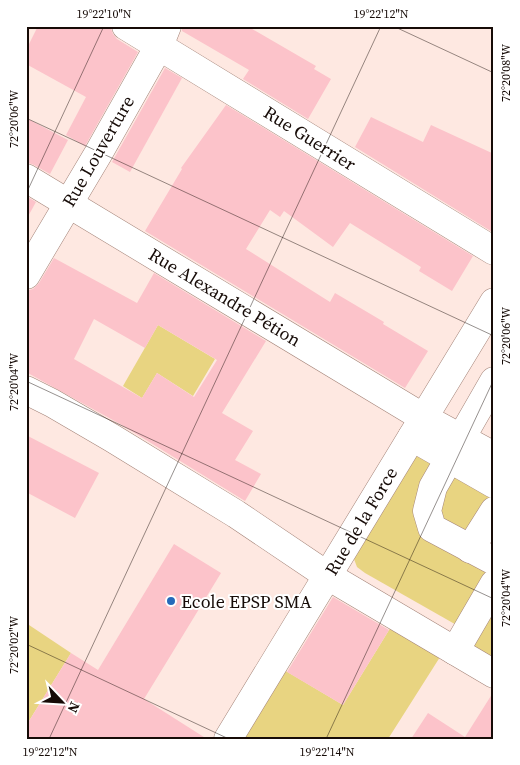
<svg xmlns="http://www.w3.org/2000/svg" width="520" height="765" font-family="'Source Serif 4',serif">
  <rect width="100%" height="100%" fill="#fee8e1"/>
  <g fill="#e8d481">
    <polygon points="158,325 215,359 193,396 157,373 142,398 123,386"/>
    <polygon points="425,432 494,472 494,570 460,627 365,573 357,567 354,559"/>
    <polygon points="494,610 494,658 472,645"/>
    <polygon points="397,617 447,646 388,739 228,739 274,664 343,705"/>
    <polygon points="29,625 71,653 29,721 26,719 26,630"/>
  </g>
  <g fill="#fcc3ca" fill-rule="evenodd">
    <polygon points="38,26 110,26 113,34 117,39 138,52 85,146 66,135 86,97 26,64 26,50"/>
    <polygon points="182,26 247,26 316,66 314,69 331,79 308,119 243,79 249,70 182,31"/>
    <polygon points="165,68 182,78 130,172 112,162"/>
    <polygon points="226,105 473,256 452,291 419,271 421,267 350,223 333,247 284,211 280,217 270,210 246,249 330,302 335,293 384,322 383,324 428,351 405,388 145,231 182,169 181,168"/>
    <polygon points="371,117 423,142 431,125 494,154 494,233 355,147"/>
    <polygon points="26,118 68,140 50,174 34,165 26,162"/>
    <polygon points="26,196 36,202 26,220"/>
    <path d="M54,258L137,303L154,273L266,341L222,413L253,431L235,460L261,474L245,501L120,424L26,372V291L33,289L39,283ZM94,319L145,348L158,325L217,360L194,397L157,373L142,398L74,359Z"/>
    <polygon points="26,435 99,473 75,518 26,492"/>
    <polygon points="174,544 221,573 144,699 207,739 26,739 26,726 71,653 98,670"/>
    <polygon points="333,597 389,630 343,705 287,672"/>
    <polygon points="494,691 494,739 411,739 428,713 465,737"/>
  </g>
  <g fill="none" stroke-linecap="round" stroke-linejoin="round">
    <g stroke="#a48479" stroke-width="29">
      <g id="street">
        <polyline points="26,178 424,418 494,456"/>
        <polyline points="26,275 98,154 159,46 167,26"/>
        <polyline points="494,381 433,487 427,511 432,528 494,561"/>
        <polyline points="26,390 52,403 112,438 236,514 328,576 494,674"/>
        <polyline points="412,437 494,484"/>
        <polyline points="470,549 494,511"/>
        <polyline points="455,651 494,584"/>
      </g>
    </g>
    <g stroke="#a48479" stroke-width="29">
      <g id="secondary">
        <polyline points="126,26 494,251"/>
        <polyline points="228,739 494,302"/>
      </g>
    </g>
    <use href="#street" stroke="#fff" stroke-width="28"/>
    <use href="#secondary" stroke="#fff" stroke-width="28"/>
  </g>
  <path fill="none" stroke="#160b07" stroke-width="1" stroke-opacity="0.45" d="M393,26L494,73M26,118L494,336M26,194L104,26M26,381L494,599M26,644L229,739M49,739L381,26M326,739L494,379"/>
  <circle fill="#256aba" stroke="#fff" stroke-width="2" cx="171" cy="601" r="5"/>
  <g text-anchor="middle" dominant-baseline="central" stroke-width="4" stroke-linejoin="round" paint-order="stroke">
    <g font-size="18" fill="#160b07" stroke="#fff">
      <text transform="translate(310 138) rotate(32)">Rue Guerrier</text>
      <text transform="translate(98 151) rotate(-60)">Rue Louverture</text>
      <text transform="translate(225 297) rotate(31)">Rue Alexandre Pétion</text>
      <text transform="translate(361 521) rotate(-59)">Rue de la Force</text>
    </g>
    <g font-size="18" fill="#160b07" stroke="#fff" text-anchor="start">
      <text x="181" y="601">Ecole EPSP SMA</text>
    </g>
  </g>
  <rect width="520" height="765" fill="none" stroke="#ffffff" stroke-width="55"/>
  <g transform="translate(62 702) rotate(115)" stroke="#ffffff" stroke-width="4" paint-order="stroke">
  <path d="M0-4L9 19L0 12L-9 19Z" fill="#160b07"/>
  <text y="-8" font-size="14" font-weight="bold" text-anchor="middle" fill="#160b07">N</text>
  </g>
  <rect x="28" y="28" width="464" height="710" fill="none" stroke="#160b07" stroke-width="2"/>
  <g font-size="12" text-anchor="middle" fill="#160b07">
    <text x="104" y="18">19°22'10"N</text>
    <text x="381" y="18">19°22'12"N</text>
    <text transform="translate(506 73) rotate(-90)" y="4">72°20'08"W</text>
    <text transform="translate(14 119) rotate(-90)" y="4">72°20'06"W</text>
    <text transform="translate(506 336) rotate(-90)" y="4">72°20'06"W</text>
    <text transform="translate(14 382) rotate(-90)" y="4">72°20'04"W</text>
    <text transform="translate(506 598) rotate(-90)" y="4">72°20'04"W</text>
    <text transform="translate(14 645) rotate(-90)" y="4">72°20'02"W</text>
    <text x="50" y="756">19°22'12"N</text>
    <text x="327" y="756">19°22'14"N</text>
  </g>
</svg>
